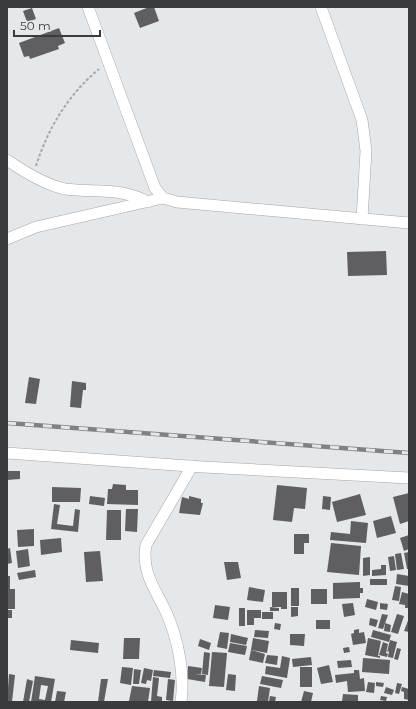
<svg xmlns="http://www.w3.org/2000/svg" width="416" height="709" font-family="Montserrat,sans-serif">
  <rect width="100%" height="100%" fill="#e4e8eb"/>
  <g fill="#5f5e62" fill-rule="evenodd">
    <polygon points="149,7 154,7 159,21 140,28 134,13"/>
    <polygon points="32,8 36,19 27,22 23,11"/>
    <polygon points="59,28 65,43 58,46 59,49 30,59 29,56 24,57 19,43"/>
    <polygon points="386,251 387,275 348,276 347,252"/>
    <polygon points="29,377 40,379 36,404 25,403"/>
    <polygon points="72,381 86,383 86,390 83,390 81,408 70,407"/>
    <polygon points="7,471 20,471 20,479 7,480"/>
    <polygon points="113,484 126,485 126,490 138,490 138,505 107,504 108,489 112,489"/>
    <polygon points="277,485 307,488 305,509 294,508 292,522 273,520"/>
    <polygon points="52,487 81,488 80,502 52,502"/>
    <polygon points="409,493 409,521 400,524 393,497"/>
    <polygon points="360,494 366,515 337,522 332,502"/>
    <polygon points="90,496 105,498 104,506 89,504"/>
    <polygon points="189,496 201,499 201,503 203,503 200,515 179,513 182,497 189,499"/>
    <polygon points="323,496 331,497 330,510 322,509"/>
    <polygon points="54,504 60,505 57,524 73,526 75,509 80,510 78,532 51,529"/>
    <polygon points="126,509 138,509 137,532 125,531"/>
    <polygon points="107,510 121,510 121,540 106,540"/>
    <polygon points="391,516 396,533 377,538 373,521"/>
    <polygon points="351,521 368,523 366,543 330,540 331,532 350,534"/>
    <polygon points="34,529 34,546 18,547 17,530"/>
    <polygon points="294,534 309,534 309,543 304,543 304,554 294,554"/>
    <polygon points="409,535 409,549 404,551 400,538"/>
    <polygon points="61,538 62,552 41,555 40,540"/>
    <polygon points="331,543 361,546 359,575 327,572"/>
    <polygon points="10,548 12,563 7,564 7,549"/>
    <polygon points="28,549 30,566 18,568 16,551"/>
    <polygon points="100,551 103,581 86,582 84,552"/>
    <polygon points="409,552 409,569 407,569 404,553"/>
    <polygon points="401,553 404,569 397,570 395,554"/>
    <polygon points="394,556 396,570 390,571 388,557"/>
    <polygon points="370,557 370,575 363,576 363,558"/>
    <polygon points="224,562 238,562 241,578 227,580"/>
    <polygon points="381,565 386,565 386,575 372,576 372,570 381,569"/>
    <polygon points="35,570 36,577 19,580 17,573"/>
    <polygon points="397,574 409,576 409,586 396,584"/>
    <polygon points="7,576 10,576 10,589 15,589 15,609 7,609"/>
    <rect x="370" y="579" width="17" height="6"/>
    <polygon points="360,582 360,588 363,588 363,593 360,593 360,598 333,599 333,583"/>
    <polygon points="395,586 401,587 399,601 392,600"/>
    <polygon points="249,587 265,590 263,602 247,600"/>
    <rect x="291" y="588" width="8" height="18"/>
    <rect x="311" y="589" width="16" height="15"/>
    <polygon points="272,592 287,592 287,609 281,609 281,607 272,607"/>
    <polygon points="402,592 409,594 408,608 405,608 405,605 399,604"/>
    <polygon points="367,599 378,602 376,610 365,607"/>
    <polygon points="353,603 355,615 344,617 342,604"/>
    <polygon points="380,603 388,604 387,610 380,609"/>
    <polygon points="215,605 230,607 228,620 213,618"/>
    <polygon points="270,607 279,608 279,611 270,611"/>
    <polygon points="291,607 298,607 298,616 291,617"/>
    <rect x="239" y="608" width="6" height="18"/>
    <rect x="7" y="610" width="5" height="8"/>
    <polygon points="247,610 261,610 261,618 254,618 254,625 247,625"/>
    <rect x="262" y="612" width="11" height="7"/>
    <polygon points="382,614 388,615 383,629 378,628"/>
    <polygon points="397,614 404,616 398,634 391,632"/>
    <polygon points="370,618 378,620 376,627 369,625"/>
    <polygon points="409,618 409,632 404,631"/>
    <rect x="316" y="620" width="14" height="9"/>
    <polygon points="275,623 281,624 280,630 274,629"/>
    <polygon points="385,623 391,625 390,632 384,631"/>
    <polygon points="359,629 359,633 364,632 366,643 353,645 351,634 354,633 354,630"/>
    <polygon points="255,630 269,631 268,638 254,637"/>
    <polygon points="373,630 391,635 389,642 371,637"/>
    <polygon points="220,632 229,633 227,649 217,647"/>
    <polygon points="231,634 248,638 246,645 230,642"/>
    <polygon points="290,634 305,634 304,646 290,645"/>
    <polygon points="124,638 140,638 139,659 123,659"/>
    <polygon points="253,638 269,641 267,653 251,650"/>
    <polygon points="368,638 381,641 378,656 380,656 380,658 365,655"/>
    <polygon points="200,639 211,643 209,650 198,646"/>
    <polygon points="71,640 99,643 98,653 70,650"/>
    <polygon points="390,640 397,642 393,658 388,657 389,651 387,652"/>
    <polygon points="383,642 388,644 386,653 388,654 387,657 379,655"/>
    <polygon points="230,643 247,646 245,655 228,652"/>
    <polygon points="349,647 350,652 344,653 343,648"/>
    <polygon points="397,648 401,649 398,660 394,659"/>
    <polygon points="251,650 265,654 263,663 249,660"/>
    <polygon points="204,652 210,653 208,675 202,674"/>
    <polygon points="212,652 227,653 224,687 209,686"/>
    <polygon points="267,655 278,656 277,665 265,663"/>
    <polygon points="282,656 290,658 287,678 265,674 266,666 280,668"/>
    <polygon points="311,657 312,665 293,667 292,659"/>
    <polygon points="363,658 390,660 389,674 362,672"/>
    <polygon points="351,660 352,667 338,668 337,661"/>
    <polygon points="329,665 333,682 321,684 317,668"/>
    <polygon points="188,666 202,668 201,674 195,674 206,675 205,682 187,679"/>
    <polygon points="122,667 133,668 131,685 120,683"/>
    <rect x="300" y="667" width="12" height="20"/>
    <polygon points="144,668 153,670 151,681 147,680 146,684 141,683"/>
    <polygon points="134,669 141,670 139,684 133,684"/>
    <polygon points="154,670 171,672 170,678 153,676"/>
    <polygon points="354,670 359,670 360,679 364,678 365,691 348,692 347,681 336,683 335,675 354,673"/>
    <polygon points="9,674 15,675 12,702 7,702"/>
    <polygon points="228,674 236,675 235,691 226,690"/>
    <path d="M35,676L55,679L51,702H31ZM41,685L48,686L45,700L39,699Z"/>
    <polygon points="262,676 283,680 281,688 260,684"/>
    <polygon points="153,677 159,678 157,696 162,697 162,702 151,701"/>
    <polygon points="27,679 33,681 29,702 23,702"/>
    <polygon points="101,679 108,679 104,702 98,702"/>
    <polygon points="168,679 175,680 173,701 166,700"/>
    <polygon points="368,682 375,683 374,693 366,692"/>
    <polygon points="376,682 384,683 383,687 376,686"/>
    <polygon points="397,683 402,684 399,694 395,693"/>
    <polygon points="132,686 150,688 148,702 129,701"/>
    <polygon points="259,686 270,688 268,702 257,701"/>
    <polygon points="386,687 394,690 392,695 384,693"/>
    <polygon points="402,687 409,689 409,700 404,699 404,692 401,691"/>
    <polygon points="57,691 66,692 64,702 55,702"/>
    <polygon points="304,691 313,693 311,702 301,702"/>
    <polygon points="343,694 358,695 358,702 342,702"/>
    <polygon points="270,696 276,697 275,702 269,702"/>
    <polygon points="381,696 387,697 386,701 380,700"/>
  </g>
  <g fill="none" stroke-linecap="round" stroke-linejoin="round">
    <g stroke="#a3a6aa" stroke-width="12">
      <g id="street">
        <polyline points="88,7 155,188 163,198 177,202 409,223"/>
        <polyline points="321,7 362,120 366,151 362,219"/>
        <path d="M7,160C23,171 46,185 65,189C95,193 120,187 148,202"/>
        <polyline points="7,239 36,227 163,198"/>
        <polyline points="7,453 203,467 409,478"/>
        <path d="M181,702C185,674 178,640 167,614C156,590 141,573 146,545L192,466"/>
      </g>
    </g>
    <path stroke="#a5a9ab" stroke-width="2" stroke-dasharray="3 2" stroke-linecap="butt" d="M36,166C48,128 68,95 99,69"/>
    <use href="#street" stroke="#fff" stroke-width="11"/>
    <g stroke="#7f8283" stroke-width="4.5">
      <polyline id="rail" points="7,423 409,453"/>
    </g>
    <use href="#rail" stroke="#e4e8eb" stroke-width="3" stroke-dasharray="9" stroke-linecap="butt"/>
  </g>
  <rect width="416" height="709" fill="none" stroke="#393b3c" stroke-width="16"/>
  <path d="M14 30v6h86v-6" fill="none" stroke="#393b3c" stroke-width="2"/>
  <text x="20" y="30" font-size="12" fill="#393b3c" stroke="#e4e8eb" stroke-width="3" paint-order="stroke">50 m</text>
</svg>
